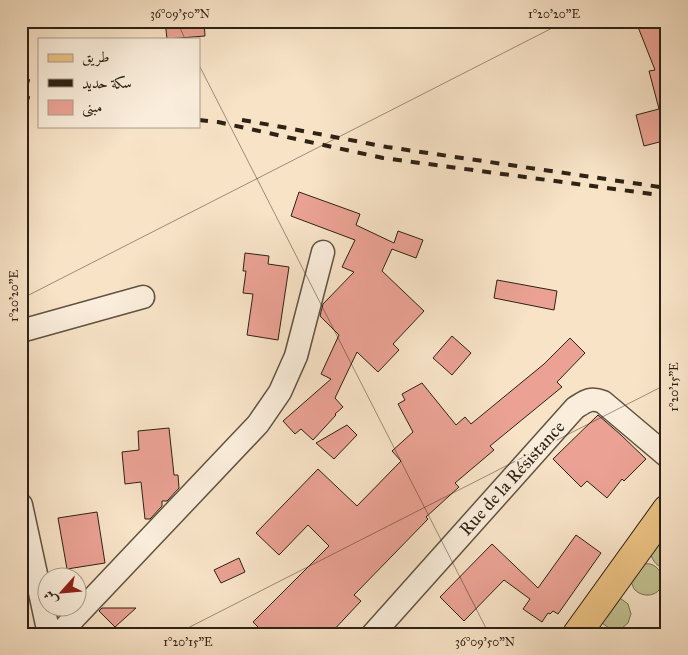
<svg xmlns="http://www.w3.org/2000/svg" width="688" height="655" font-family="'IM FELL Great Primer',Amiri,serif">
  <rect width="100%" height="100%" fill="#f8e3c7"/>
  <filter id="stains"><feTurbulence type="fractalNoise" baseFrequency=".004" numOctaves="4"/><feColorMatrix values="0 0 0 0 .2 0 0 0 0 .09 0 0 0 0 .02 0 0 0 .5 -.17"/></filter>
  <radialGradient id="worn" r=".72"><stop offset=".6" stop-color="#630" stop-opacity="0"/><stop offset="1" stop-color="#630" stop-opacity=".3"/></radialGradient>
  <g fill="#c2c292" stroke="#787253">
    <path d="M661,537H667V568C657,568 653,561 650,553Z"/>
    <path d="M641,564C645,564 650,563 653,565C661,569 665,580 660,589C654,597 642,597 635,590C633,588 632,583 630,580Z"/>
    <polygon points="610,598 620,598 628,604 631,614 628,623 622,628 628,634 602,634 609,628 602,623 599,614"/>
  </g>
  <g fill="#eba294" stroke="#2d2214">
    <polygon points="165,21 204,21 205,36 167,39"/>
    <polygon points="654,21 667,21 667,140 644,146 636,115 659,109 649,71 655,70 638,27"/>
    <polygon points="299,192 360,214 356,225 394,243 398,231 423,240 416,258 392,249 382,271 424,311 393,344 399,350 378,372 357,352 335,398 343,407 335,414 336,415 313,440 301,429 295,434 283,421 331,379 321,374 339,335 320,316 323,304 354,272 342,267 355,240 291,216"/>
    <polygon points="245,253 269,256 268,264 289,267 278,340 247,335 253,294 243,293 246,271 243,271"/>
    <polygon points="497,280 557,291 554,310 494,298"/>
    <polygon points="452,336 471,353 452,375 433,358"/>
    <polygon points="570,338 585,353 557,382 562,387 490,446 494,450 455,483 459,487 426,517 428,519 354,595 361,601 330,634 265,634 253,622 329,546 308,525 279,555 256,533 318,469 357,506 401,461 392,451 413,432 398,404 405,400 402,394 422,383 456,425 465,417 471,424 544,364"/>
    <polygon points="598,415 621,435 646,459 624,481 622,479 607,498 587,481 581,487 553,459"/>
    <polygon points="347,425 357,435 334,459 316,443"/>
    <polygon points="169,428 174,475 178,475 179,488 167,501 162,501 162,506 150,519 145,519 141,482 125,484 122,452 139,450 138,431"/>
    <polygon points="97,512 105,563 67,569 58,518"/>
    <polygon points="576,535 601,553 558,614 553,611 550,614 548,613 542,622 523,609 530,599 504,580 464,621 440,597 492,544 538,588"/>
    <polygon points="239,558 245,572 221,583 214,570"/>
    <polygon points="102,608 136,608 115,627 99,611"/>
  </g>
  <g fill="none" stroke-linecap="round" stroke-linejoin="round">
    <g stroke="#605241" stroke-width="25">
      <g id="minor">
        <polyline points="21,331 143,297"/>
        <polyline points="21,505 49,634"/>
        <polyline points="59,634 258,424 280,392 296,356 323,252"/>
        <path d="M373,634L575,408C586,401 590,397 603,402L667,456"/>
      </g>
    </g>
    <g stroke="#2d2214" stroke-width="30">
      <polyline id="major" points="577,634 667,509"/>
    </g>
    <use href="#minor" stroke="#faeddb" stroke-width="22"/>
    <use href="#major" stroke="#ecc284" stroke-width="28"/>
    <g stroke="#2d2214" stroke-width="4" stroke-dasharray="9 9" stroke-linecap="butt">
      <polyline points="21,79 39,84"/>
      <polyline points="21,96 39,101"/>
      <polyline points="199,120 218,122 383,158 667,196"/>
      <polyline points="242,120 282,127 387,147 667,188"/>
    </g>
  </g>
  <path fill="none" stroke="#2d2214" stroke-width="1" stroke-opacity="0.45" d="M177,21L185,39M199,65L489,634M21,299L566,21M176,634L667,384"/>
  <g text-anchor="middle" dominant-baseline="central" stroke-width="4" stroke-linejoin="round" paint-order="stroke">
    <g font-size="18" fill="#2d2214" stroke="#faeddb">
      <text transform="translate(512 478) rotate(-48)">Rue de la Résistance</text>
    </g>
  </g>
  <rect width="688" height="655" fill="none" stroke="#f8e3c7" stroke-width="55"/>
  <rect x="38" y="38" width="162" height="90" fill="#faeddb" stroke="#a89c8b"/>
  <rect x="48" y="54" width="25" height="8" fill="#ecc284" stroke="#a89c8b"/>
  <text x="82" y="62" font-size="15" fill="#2d2214">طريق</text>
  <rect x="48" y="79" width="25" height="8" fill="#2d2214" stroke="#a89c8b"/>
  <text x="82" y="88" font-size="15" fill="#2d2214">سكة حديد</text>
  <rect x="48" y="100" width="25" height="15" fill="#eba294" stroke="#a89c8b"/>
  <text x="82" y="112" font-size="15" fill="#2d2214">مبنى</text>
  <g transform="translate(62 592) rotate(243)"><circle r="24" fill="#faeddb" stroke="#a89c8b"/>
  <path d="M0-4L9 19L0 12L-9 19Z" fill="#8f2418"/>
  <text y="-8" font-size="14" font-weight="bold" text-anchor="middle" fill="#2d2214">ش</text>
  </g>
  <rect x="28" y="28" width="632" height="600" fill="none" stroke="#2d2214" stroke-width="2"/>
  <g font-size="12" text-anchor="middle" fill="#2d2214">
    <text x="180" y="18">36°09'50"N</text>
    <text x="554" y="18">1°20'20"E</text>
    <text transform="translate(14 296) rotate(-90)" y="4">1°20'20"E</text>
    <text transform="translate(674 387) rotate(-90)" y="4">1°20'15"E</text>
    <text x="188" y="646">1°20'15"E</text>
    <text x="485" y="646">36°09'50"N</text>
  </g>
  <rect width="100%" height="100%" filter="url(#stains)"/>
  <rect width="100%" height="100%" fill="url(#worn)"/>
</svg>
